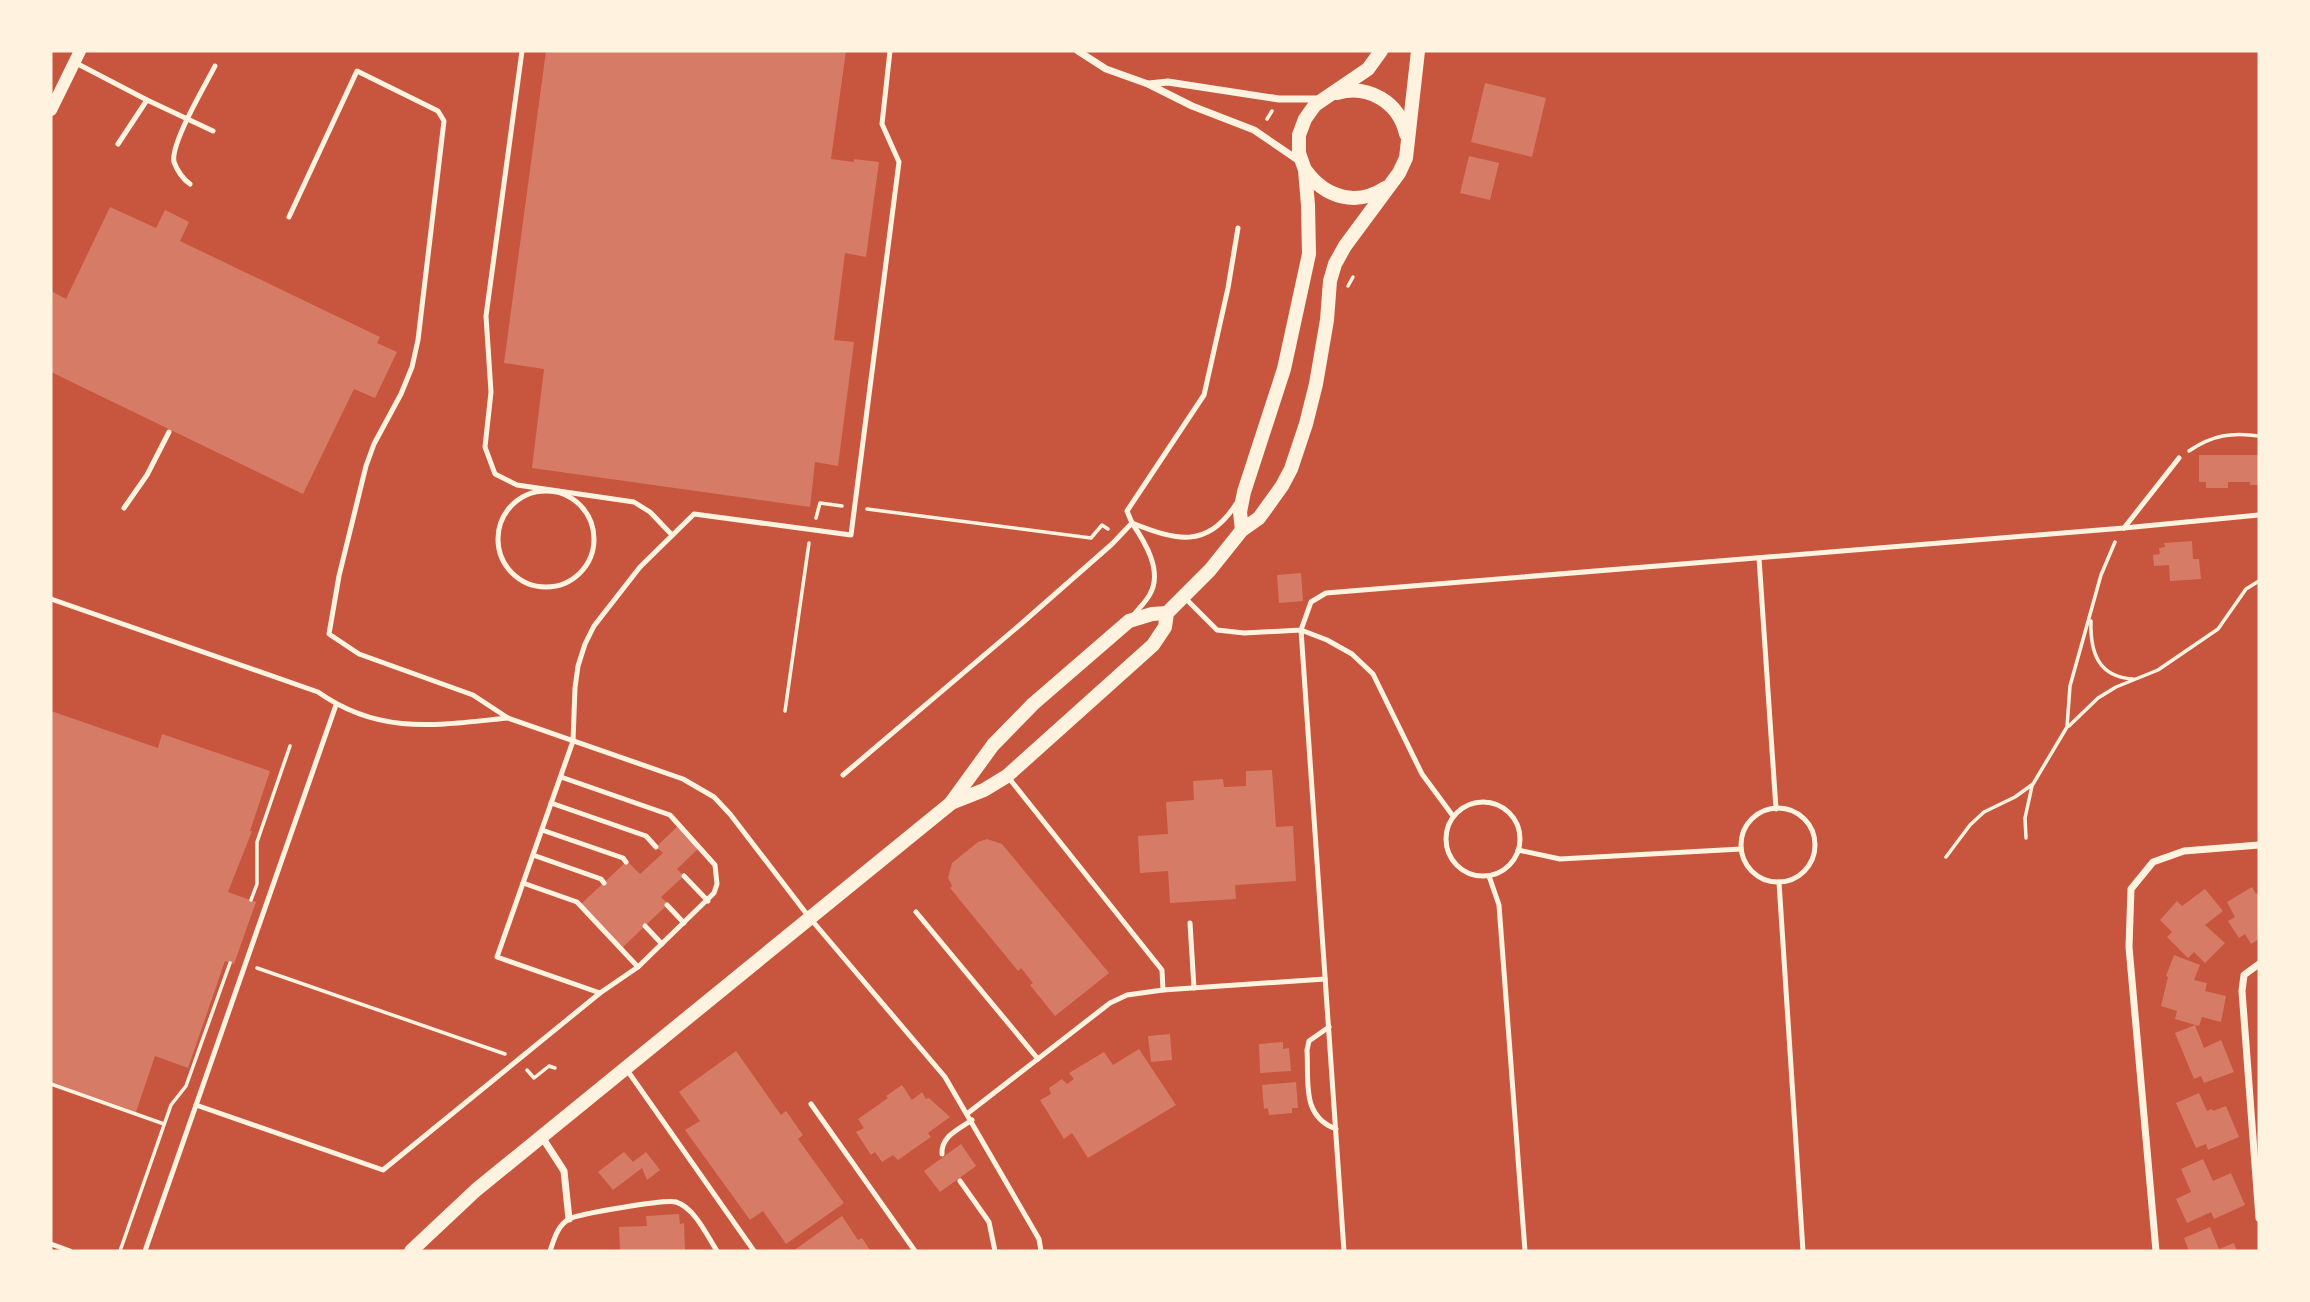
<svg xmlns="http://www.w3.org/2000/svg" width="2310" height="1302" font-family="Quicksand,sans-serif">
  <rect width="100%" height="100%" fill="#c8553d"/>
  <g fill="#d67c66">
    <polygon points="546,51 846,51 831,159 854,162 854,159 879,162 866,257 845,253 834,340 854,342 838,466 815,462 810,507 532,468 544,369 504,363"/>
    <polygon points="1485,83 1546,98 1532,157 1471,142"/>
    <polygon points="1469,156 1499,163 1490,200 1460,193"/>
    <polygon points="110,207 156,228 165,210 189,222 180,241 380,337 377,343 397,352 375,398 354,389 303,494 51,372 51,291 66,299"/>
    <polygon points="2199,455 2259,455 2259,485 2250,485 2250,482 2228,482 2228,488 2206,488 2206,482 2199,482"/>
    <polygon points="2192,541 2193,559 2199,559 2201,579 2170,581 2169,565 2154,566 2153,555 2160,554 2159,548 2165,547 2164,543"/>
    <polygon points="1301,573 1303,601 1279,603 1277,575"/>
    <polygon points="51,711 158,748 162,734 270,771 250,831 252,831 228,892 256,902 234,964 225,961 188,1068 155,1056 136,1112 51,1082"/>
    <polygon points="1272,770 1276,827 1293,826 1296,881 1235,885 1236,899 1170,903 1168,871 1140,873 1138,836 1168,834 1166,802 1194,800 1193,781 1223,779 1224,787 1246,786 1246,771"/>
    <polygon points="678,826 699,848 677,869 684,876 661,897 668,904 622,948 581,904 627,861 640,874 663,853 656,847"/>
    <polygon points="987,839 1002,844 1109,973 1055,1016 1030,985 1033,983 1021,968 1018,971 950,888 952,886 948,878 952,863 978,842"/>
    <polygon points="2252,887 2256,894 2259,892 2259,939 2251,944 2245,934 2239,938 2228,921 2235,917 2227,902"/>
    <polygon points="2205,889 2223,911 2205,925 2225,943 2205,963 2194,952 2188,958 2167,937 2172,932 2160,920 2177,901 2182,906"/>
    <polygon points="2174,955 2200,965 2194,980 2207,983 2205,991 2226,996 2221,1022 2202,1017 2199,1026 2175,1019 2177,1011 2161,1006 2168,977 2166,976"/>
    <polygon points="2195,1025 2204,1048 2221,1040 2234,1072 2204,1083 2201,1076 2194,1079 2175,1033"/>
    <polygon points="1170,1034 1172,1060 1151,1062 1148,1036"/>
    <polygon points="1283,1042 1283,1049 1289,1048 1291,1071 1260,1073 1259,1044"/>
    <polygon points="1139,1049 1176,1105 1088,1158 1072,1133 1064,1139 1040,1100 1051,1094 1049,1088 1062,1079 1067,1084 1074,1079 1069,1073 1104,1052 1113,1065"/>
    <polygon points="736,1051 781,1115 786,1111 803,1135 798,1139 844,1203 786,1244 763,1211 750,1220 685,1130 700,1121 679,1092"/>
    <polygon points="1296,1082 1298,1108 1292,1108 1292,1113 1269,1115 1268,1108 1264,1109 1262,1085"/>
    <polygon points="902,1085 912,1100 922,1092 926,1099 929,1098 950,1117 928,1133 931,1137 898,1160 893,1155 882,1162 875,1152 871,1155 856,1132 864,1128 858,1119 888,1098 886,1096"/>
    <polygon points="2199,1093 2207,1111 2212,1109 2213,1111 2226,1106 2239,1137 2208,1150 2206,1144 2196,1148 2176,1103"/>
    <polygon points="961,1144 976,1166 940,1192 924,1171"/>
    <polygon points="624,1152 633,1162 646,1152 660,1170 647,1180 642,1168 613,1190 598,1172"/>
    <polygon points="2203,1159 2213,1181 2231,1173 2245,1205 2214,1219 2211,1212 2187,1223 2176,1199 2191,1192 2181,1169"/>
    <polygon points="679,1214 680,1224 684,1223 685,1250 620,1251 619,1227 647,1226 646,1216"/>
    <polygon points="842,1216 858,1240 862,1238 870,1250 793,1251"/>
    <polygon points="2210,1227 2219,1249 2234,1243 2237,1251 2189,1251 2184,1238"/>
  </g>
  <g fill="none" stroke-linecap="round" stroke-linejoin="round">
    <g stroke="#fff3e0" stroke-width="3.5">
      <polyline points="1267,119 1272,111"/>
      <polyline points="1348,286 1353,277"/>
      <path d="M2189,451C2212,435 2232,432 2259,436"/>
      <polyline points="867,509 1091,538 1102,525 1108,529"/>
      <polyline points="816,518 820,503 842,506"/>
      <path d="M2091,621C2090,652 2098,677 2133,679"/>
      <polyline points="785,711 809,543"/>
      <polyline points="2069,726 2098,698 2116,687 2158,670 2218,629 2246,589 2259,581"/>
      <polyline points="2026,838 2025,818 2032,786"/>
      <polyline points="1946,857 1970,825 1984,812 2015,797 2033,784 2067,727 2070,686 2101,575 2115,542"/>
      <polyline points="251,900 257,884 257,842 290,746"/>
      <polyline points="257,968 505,1054"/>
      <polyline points="527,1070 534,1078 549,1066 555,1068"/>
      <polyline points="51,1084 164,1124"/>
      <polyline points="120,1251 171,1105 186,1086 230,963"/>
    </g>
    <g stroke="#fff3e0" stroke-width="5">
      <polyline points="522,51 486,316 491,392 485,447 495,474 517,485 634,502 650,512 672,535"/>
      <polyline points="74,62 147,100 213,131"/>
      <polyline points="118,144 147,100"/>
      <path d="M190,184C183,179 177,170 174,162C170,144 206,84 215,66"/>
      <polyline points="289,217 357,71 438,111 444,121 418,340 412,367 401,394 374,444 366,466 339,576 329,634 359,654 473,695 508,718 683,779 714,797 730,814 809,917 945,1077 1039,1239 1041,1251"/>
      <circle cx="546" cy="539" r="48"/>
      <polyline points="124,508 147,475 169,432"/>
      <path d="M1132,523C1175,540 1207,550 1236,504"/>
      <path d="M1132,523C1145,542 1163,571 1150,594C1146,602 1138,609 1133,616"/>
      <polyline points="2124,528 2179,458"/>
      <polyline points="1759,558 1776,809"/>
      <path d="M51,599L318,692C380,736 438,725 508,718"/>
      <polyline points="1186,599 1217,630 1244,633 1301,630 1311,602 1326,593 2124,528 2259,515"/>
      <polyline points="843,775 1021,624 1112,544 1132,523 1127,511 1204,395 1228,288 1238,228"/>
      <polyline points="1008,777 1162,970 1163,990"/>
      <circle cx="1483" cy="839" r="37"/>
      <polyline points="551,803 646,836 656,847"/>
      <circle cx="1778" cy="845" r="37"/>
      <polyline points="542,830 623,858 626,862"/>
      <polyline points="1518,850 1560,859 1741,849"/>
      <polyline points="533,855 601,879 604,883"/>
      <polyline points="684,876 708,901"/>
      <polyline points="1489,876 1499,905 1525,1251"/>
      <polyline points="1779,882 1803,1251"/>
      <polyline points="523,883 577,902 638,967"/>
      <polyline points="667,905 684,923"/>
      <polyline points="916,912 1038,1059"/>
      <polyline points="1190,923 1194,988"/>
      <polyline points="645,926 662,944"/>
      <polyline points="600,993 497,957 573,741 575,688 578,666 585,644 594,626 640,567 694,514 851,535 899,162 882,124 890,51"/>
      <path d="M1329,1027L1309,1041L1307,1050C1309,1082 1301,1116 1336,1129"/>
      <polyline points="627,1070 754,1251"/>
      <polyline points="811,1104 915,1251"/>
      <polyline points="196,1105 383,1170 600,993 638,967 714,893 717,884 715,865 670,815 561,777"/>
      <polyline points="968,1113 1110,1003 1127,995 1163,990 1325,979"/>
      <path d="M942,1154C941,1136 959,1129 972,1120"/>
      <polyline points="960,1181 989,1222 995,1251"/>
      <polyline points="51,1244 70,1251"/>
      <polyline points="145,1251 336,705"/>
      <path d="M550,1251C554,1240 557,1226 569,1219C578,1214 666,1199 676,1202C695,1208 707,1236 717,1251"/>
      <polyline points="1344,1251 1301,630 1327,640 1352,654 1373,674 1422,774 1453,816"/>
    </g>
    <g stroke="#fff3e0" stroke-width="7">
      <polyline points="1078,51 1106,69 1148,84 1192,106 1254,130 1298,160"/>
      <polyline points="1149,84 1168,82 1279,99 1318,99"/>
      <polyline points="2259,964 2244,975 2242,991 2259,1218"/>
      <polyline points="542,1137 564,1171 569,1219"/>
      <polyline points="2156,1251 2129,947 2131,889 2153,862 2184,851 2259,845"/>
    </g>
    <polyline stroke="#fff3e0" stroke-width="12" points="51,110 80,51"/>
    <g stroke="#fff3e0" stroke-width="14">
      <path d="M1337,93C1368,84 1399,102 1406,134"/>
      <path d="M1306,171C1325,197 1356,207 1385,188"/>
      <polyline points="1242,530 1240,512 1244,492 1284,369 1309,254 1308,205 1305,170 1299,153 1299,135 1305,119 1315,105 1368,69 1381,51"/>
      <polyline points="951,803 984,790 1007,776 1153,645 1165,627 1167,613 1210,570 1242,530 1259,518 1282,486 1291,469 1306,424 1316,384 1327,320 1330,281 1335,264 1345,246 1399,173 1406,158 1418,51"/>
      <polyline points="411,1251 476,1190 950,804 993,745 1033,704 1129,621 1152,614 1167,613"/>
    </g>
  </g>
  <rect width="2310" height="1302" fill="none" stroke="#fff3e0" stroke-width="105"/>
</svg>
